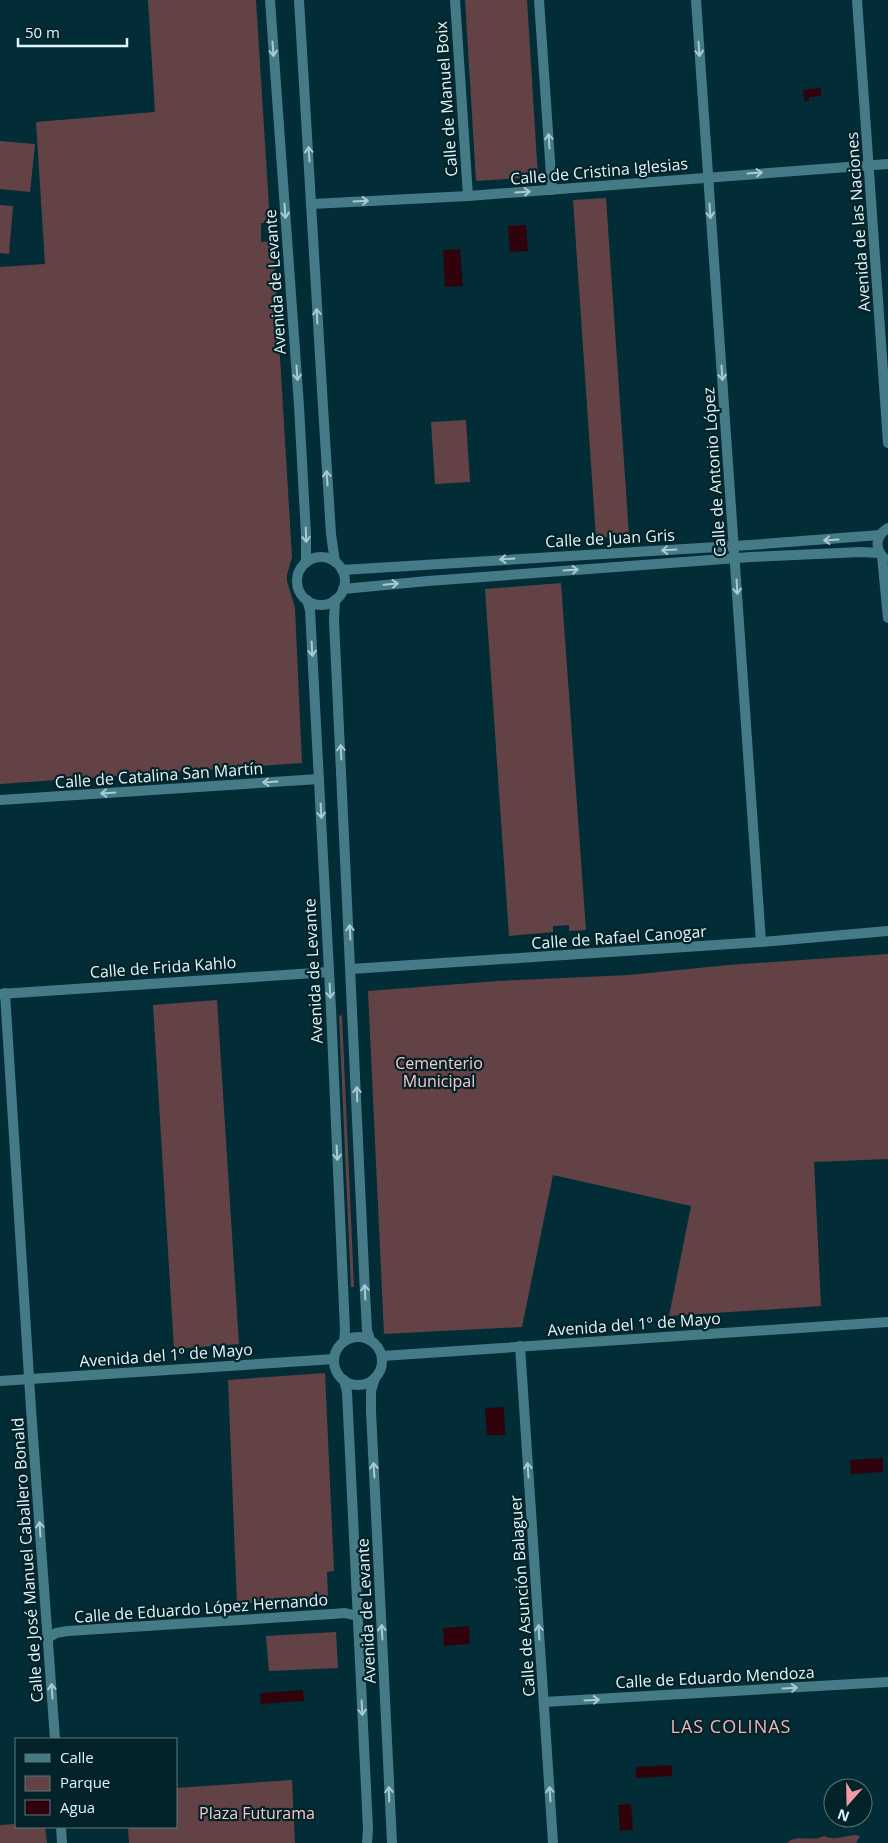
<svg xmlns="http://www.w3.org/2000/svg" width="888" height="1843" font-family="'Open Sans',sans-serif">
  <rect width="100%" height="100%" fill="#022d36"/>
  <g fill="#634245">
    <polygon points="148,0 256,0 270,223 261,223 261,242 273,241 292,557 287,575 287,581 295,608 302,763 0,784 0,267 45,264 36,122 155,112"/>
    <polygon points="465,0 527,0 538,177 476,181"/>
    <polygon points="0,141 35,144 30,192 0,189"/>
    <polygon points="606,198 629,535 596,538 573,200"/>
    <polygon points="0,205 13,206 9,254 0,253"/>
    <polygon points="466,420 470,482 435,484 431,422"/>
    <polygon points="561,583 586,930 569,931 569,925 553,926 553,932 509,936 485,589"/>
    <polygon points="888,954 888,1159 814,1162 821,1306 669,1316 691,1206 553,1175 522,1327 384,1334 368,991 498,981 629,975 728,965"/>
    <polygon points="217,1000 239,1344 174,1349 153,1005"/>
    <polygon points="342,1015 354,1287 351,1287 339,1016"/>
    <polygon points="325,1373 334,1571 327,1572 328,1598 237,1604 228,1380"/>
    <polygon points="336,1632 338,1668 269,1671 266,1636"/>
    <polygon points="292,1780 295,1843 129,1843 128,1827 176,1827 176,1788"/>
    <polygon points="16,1824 16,1827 45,1827 47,1843 0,1843 0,1825"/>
    <path d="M855,1835L860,1836L856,1843H787C798,1833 810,1843 824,1836C834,1841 844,1836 855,1835Z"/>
  </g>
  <g fill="#2f020c">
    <polygon points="821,88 821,96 809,97 809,101 804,101 803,90"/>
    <polygon points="526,225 528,251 510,252 508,226"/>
    <polygon points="460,249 463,286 445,287 443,250"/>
    <polygon points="504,1407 505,1435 487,1435 485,1408"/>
    <polygon points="883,1458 883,1472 851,1474 850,1460"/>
    <polygon points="469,1626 470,1644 444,1646 443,1628"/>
    <polygon points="303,1690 304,1701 261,1704 260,1693"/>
    <polygon points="672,1765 672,1776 636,1778 636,1767"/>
    <polygon points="631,1804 633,1830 620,1831 618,1805"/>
  </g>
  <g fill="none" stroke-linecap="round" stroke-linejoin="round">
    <g stroke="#457b87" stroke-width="10">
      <polyline points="455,0 468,196"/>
      <polyline points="539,0 552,190"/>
      <polyline points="696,0 761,942"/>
      <polyline points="857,0 888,443"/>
      <polyline points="312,204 468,196 888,164"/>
      <polyline points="0,800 319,779"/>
      <polyline points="351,969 761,942 888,931"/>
      <polyline points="5,993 31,1409 55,1739"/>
      <polyline points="0,994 329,972"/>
      <polyline points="520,1346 553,1843"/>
      <polyline points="382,1356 888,1322"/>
      <polyline points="0,1381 334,1359"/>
      <polyline points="48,1638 56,1633 68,1631 332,1614 345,1613 357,1616"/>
      <polyline points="544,1702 888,1682"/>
      <polyline points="61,1827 62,1843"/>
    </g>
    <g stroke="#457b87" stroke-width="10">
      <polyline points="270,0 299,406 306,535 306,563"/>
      <polyline points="299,0 323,407 331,534 335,562"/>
      <polyline points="882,556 888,618"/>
      <circle cx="321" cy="581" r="24"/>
      <path d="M884,558C874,548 876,535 888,528"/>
      <polyline points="342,570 750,545 880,535"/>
      <polyline points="343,589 428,581 751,557 861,552 879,553"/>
      <polyline points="307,600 310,610 331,1009 345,1331 344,1341"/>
      <polyline points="335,600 334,620 365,1293 367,1330 370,1340"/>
      <circle cx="358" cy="1361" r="24"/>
      <polyline points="375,1378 371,1391 371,1411 392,1843"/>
      <polyline points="344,1380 347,1392 368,1829 367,1843"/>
    </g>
  </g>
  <defs><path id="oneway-shaft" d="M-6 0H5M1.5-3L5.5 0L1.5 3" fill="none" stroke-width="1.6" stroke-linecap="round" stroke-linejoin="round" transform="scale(1.25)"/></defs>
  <g stroke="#aacad2">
    <use href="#oneway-shaft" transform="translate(273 49) rotate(86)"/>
    <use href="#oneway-shaft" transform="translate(699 49) rotate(86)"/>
    <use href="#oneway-shaft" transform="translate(549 141) rotate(-94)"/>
    <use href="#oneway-shaft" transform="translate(309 154) rotate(-94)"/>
    <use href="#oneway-shaft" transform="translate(755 173) rotate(-4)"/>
    <use href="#oneway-shaft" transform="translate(523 192) rotate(-4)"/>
    <use href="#oneway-shaft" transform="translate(361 201) rotate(-3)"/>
    <use href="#oneway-shaft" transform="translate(285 211) rotate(86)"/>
    <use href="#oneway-shaft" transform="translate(710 211) rotate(86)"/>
    <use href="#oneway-shaft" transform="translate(317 316) rotate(-93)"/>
    <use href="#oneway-shaft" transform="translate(297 373) rotate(86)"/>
    <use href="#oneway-shaft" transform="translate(722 373) rotate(86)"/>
    <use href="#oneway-shaft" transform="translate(327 478) rotate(-94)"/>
    <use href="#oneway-shaft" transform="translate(306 535) rotate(88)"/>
    <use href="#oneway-shaft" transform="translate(831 540) rotate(176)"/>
    <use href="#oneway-shaft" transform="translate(669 550) rotate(177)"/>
    <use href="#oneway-shaft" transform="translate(507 559) rotate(177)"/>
    <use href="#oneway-shaft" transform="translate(571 570) rotate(-4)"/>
    <use href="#oneway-shaft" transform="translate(391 584) rotate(-5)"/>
    <use href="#oneway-shaft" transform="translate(737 587) rotate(87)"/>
    <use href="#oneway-shaft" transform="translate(312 649) rotate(87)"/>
    <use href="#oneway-shaft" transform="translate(341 752) rotate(-93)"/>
    <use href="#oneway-shaft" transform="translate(270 782) rotate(176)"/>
    <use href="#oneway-shaft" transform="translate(108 793) rotate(176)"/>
    <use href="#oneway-shaft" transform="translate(321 811) rotate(87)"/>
    <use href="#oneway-shaft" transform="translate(350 932) rotate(-93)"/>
    <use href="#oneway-shaft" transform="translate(330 991) rotate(87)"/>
    <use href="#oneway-shaft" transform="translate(357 1094) rotate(-92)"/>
    <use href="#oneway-shaft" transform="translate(337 1153) rotate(87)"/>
    <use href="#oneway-shaft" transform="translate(365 1292) rotate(-93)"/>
    <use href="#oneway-shaft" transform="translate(374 1470) rotate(-93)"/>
    <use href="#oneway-shaft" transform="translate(528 1470) rotate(-94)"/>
    <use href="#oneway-shaft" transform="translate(40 1529) rotate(-94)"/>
    <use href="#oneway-shaft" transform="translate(382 1632) rotate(-93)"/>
    <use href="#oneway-shaft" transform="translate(539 1632) rotate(-93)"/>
    <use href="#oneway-shaft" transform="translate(790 1688) rotate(-3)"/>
    <use href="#oneway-shaft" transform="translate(52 1691) rotate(-94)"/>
    <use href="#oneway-shaft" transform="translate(592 1700) rotate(-3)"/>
    <use href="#oneway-shaft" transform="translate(362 1708) rotate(87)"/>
    <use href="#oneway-shaft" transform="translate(389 1794) rotate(-92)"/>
    <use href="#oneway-shaft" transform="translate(550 1794) rotate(-94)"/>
  </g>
  <g text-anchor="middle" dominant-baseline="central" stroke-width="4.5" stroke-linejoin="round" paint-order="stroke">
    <g font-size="16" fill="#e0f5fa" stroke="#042329">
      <text transform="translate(446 99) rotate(-94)">Calle de Manuel Boix</text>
      <text transform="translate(599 171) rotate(-5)">Calle de Cristina Iglesias</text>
      <text transform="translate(858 222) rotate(-94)">Avenida de las Naciones</text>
      <text transform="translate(275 282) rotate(-94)">Avenida de Levante</text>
      <text transform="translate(714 472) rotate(-94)">Calle de Antonio López</text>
      <text transform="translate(610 538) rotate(-3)">Calle de Juan Gris</text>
      <text transform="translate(159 775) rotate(-4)">Calle de Catalina San Martín</text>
      <text transform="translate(619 937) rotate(-4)">Calle de Rafael Canogar</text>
      <text transform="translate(163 967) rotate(-4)">Calle de Frida Kahlo</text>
      <text transform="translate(313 971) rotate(-93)">Avenida de Levante</text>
      <text transform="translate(634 1324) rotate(-4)">Avenida del 1º de Mayo</text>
      <text transform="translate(166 1355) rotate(-4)">Avenida del 1º de Mayo</text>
      <text transform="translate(27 1560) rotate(-94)">Calle de José Manuel Caballero Bonald</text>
      <text transform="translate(522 1596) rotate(-94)">Calle de Asunción Balaguer</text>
      <text transform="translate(201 1608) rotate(-4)">Calle de Eduardo López Hernando</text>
      <text transform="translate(366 1611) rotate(-93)">Avenida de Levante</text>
      <text transform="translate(715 1677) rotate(-3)">Calle de Eduardo Mendoza</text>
    </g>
    <g font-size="16" fill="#fbc5c9" stroke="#042329">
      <text x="439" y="1063">Cementerio<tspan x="439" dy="18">Municipal</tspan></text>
      <text x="257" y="1813">Plaza Futurama</text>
    </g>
    <g font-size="18" letter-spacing="1" fill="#f6b2b8" stroke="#042329">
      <text x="731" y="1726">LAS COLINAS</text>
    </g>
  </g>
  <rect x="15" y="1738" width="162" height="90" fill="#042329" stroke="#5c777d"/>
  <rect x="25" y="1754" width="25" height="8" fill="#457b87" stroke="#5c777d"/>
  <text x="60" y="1763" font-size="15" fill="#e0f5fa">Calle</text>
  <rect x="25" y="1776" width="25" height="15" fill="#634245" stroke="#5c777d"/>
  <text x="60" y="1788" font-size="15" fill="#e0f5fa">Parque</text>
  <rect x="25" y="1800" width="25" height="15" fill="#2f020c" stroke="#5c777d"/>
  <text x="60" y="1813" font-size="15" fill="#e0f5fa">Agua</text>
  <g transform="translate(848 1803) rotate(200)"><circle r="24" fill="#042329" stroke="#5c777d"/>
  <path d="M0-4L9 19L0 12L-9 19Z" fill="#f49aa4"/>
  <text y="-8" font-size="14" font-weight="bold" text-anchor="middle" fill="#e0f5fa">N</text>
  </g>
  <path d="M18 38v8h109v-8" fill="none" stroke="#e0f5fa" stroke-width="2.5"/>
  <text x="25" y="38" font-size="15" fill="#e0f5fa" stroke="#042329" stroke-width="4" paint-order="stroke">50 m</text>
</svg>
